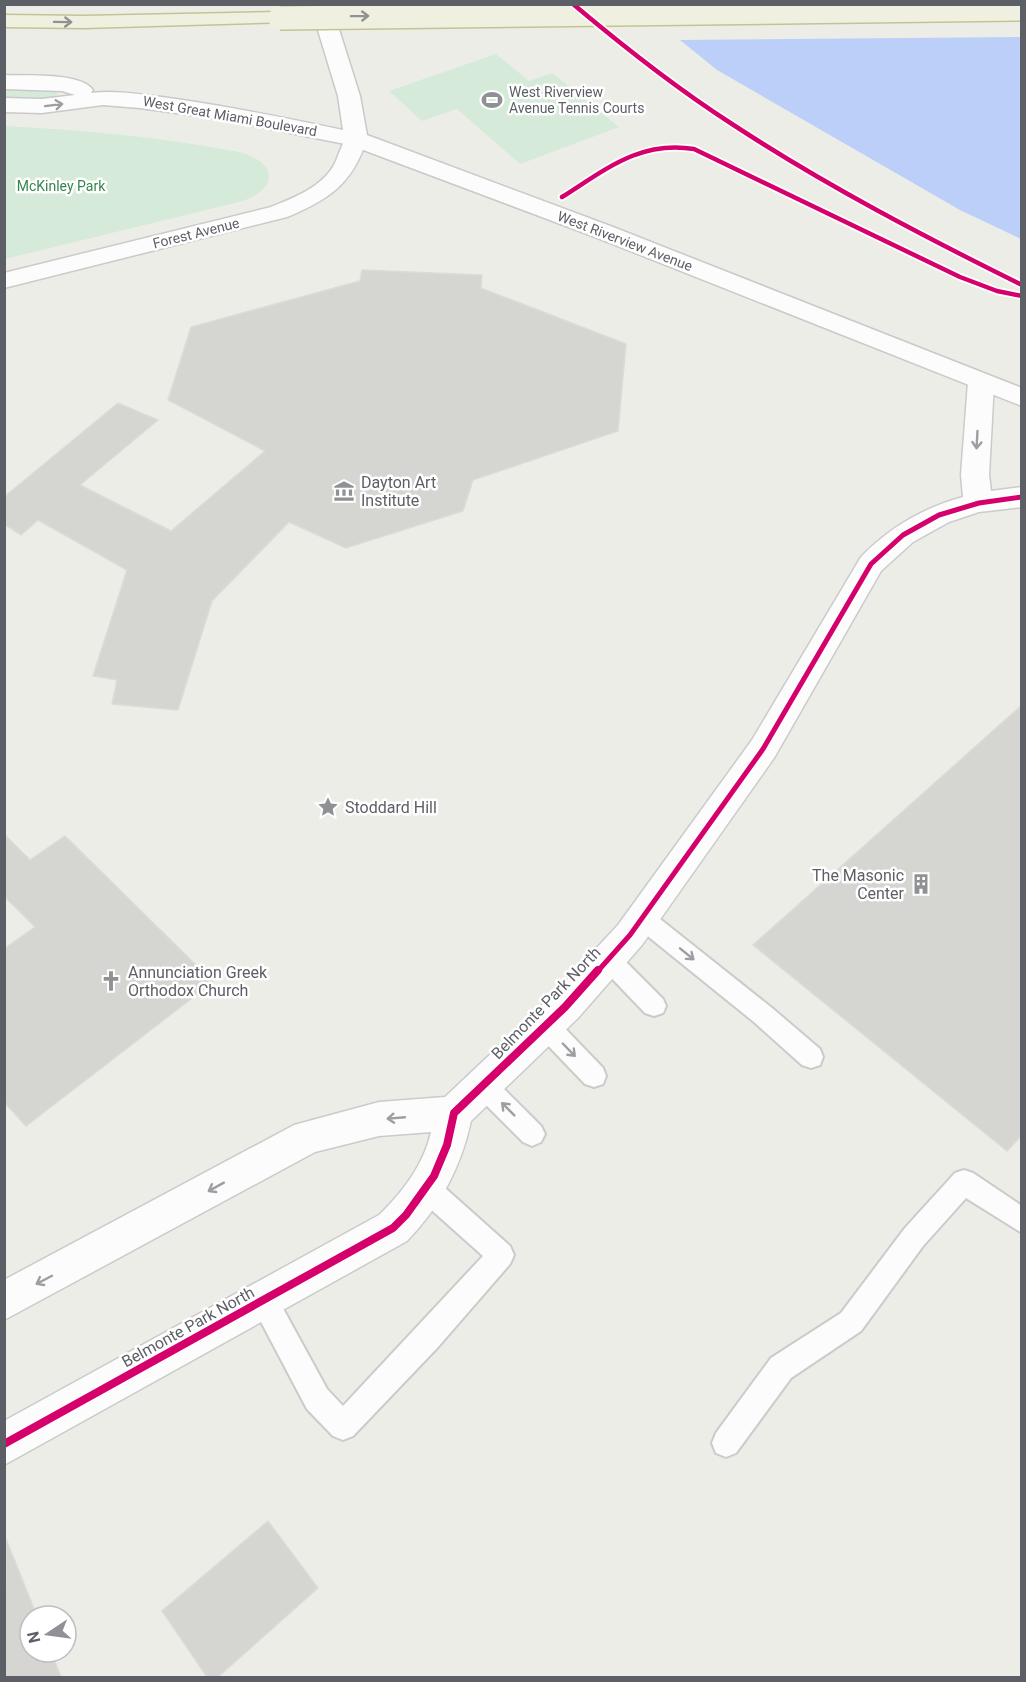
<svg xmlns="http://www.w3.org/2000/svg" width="1026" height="1682" font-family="Roboto,sans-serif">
  <rect width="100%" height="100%" fill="#edede8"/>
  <g fill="#d5ead8">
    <polygon points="496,54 529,81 552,73 619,127 520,164 457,109 422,121 389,91"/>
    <polygon points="5,90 55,92 58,94 51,99 5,97"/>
    <path d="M5,126C83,130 161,137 239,152C275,161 281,187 243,201L5,259Z"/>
  </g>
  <polygon fill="#bbcff8" points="637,5 1021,5 1021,239 960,210 717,70"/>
  <polygon fill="#edede8" points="1021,5 1021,37 676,40 635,7"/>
  <g fill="#d5d5d2" stroke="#dcdcd7" stroke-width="1.5">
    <polygon points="362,270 482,275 481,288 626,344 618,431 473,480 463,511 346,548 289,522 212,601 178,710 112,704 117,680 93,676 127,570 38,520 21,535 4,524 4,497 118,403 158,420 80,485 171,531 265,451 168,400 191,327 360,281"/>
    <polygon points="1022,705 1022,1135 1007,1151 753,945"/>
    <polygon points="4,834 30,860 65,836 213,982 26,1126 4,1102 4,949 35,927 4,896"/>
    <polygon points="268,1521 318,1588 218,1677 207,1677 162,1611"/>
    <polygon points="6,1539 37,1616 30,1616 30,1652 51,1652 61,1677 4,1677"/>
  </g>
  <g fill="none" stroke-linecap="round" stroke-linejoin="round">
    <g stroke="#cacbca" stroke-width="4">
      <g id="service">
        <polygon points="642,908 650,911 772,1008 820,1049 823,1057 820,1065 811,1068 802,1065 754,1022 634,925 630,918 634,911"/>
        <polygon points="608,949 616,952 663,999 666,1006 663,1013 654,1016 645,1013 600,966 596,959 600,952"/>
        <polygon points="545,1014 554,1017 603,1068 606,1076 603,1084 594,1087 585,1084 536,1033 533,1025 536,1017"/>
        <polygon points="483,1074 492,1077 541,1126 545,1134 541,1142 532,1146 523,1142 474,1093 471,1085 474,1077"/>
        <polygon points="964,1170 973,1173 1022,1206 1022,1233 966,1198 923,1246 861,1331 791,1378 736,1453 726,1457 716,1453 712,1443 716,1433 771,1358 841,1313 905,1228 955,1173"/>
        <polygon points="426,1176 435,1179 510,1246 514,1255 510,1264 438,1347 353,1436 343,1440 333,1436 307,1409 250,1301 254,1292 264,1288 274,1292 327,1389 343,1406 483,1256 417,1197 413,1188 417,1179"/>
      </g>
    </g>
    <g stroke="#cacbca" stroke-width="3">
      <path id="minor" d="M981,374L990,376L994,382L989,475L991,491L1022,487V507L979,512L949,522L913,542L881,571L774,758L642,945L578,1018L471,1121C461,1167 440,1207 407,1241L4,1465V1421L379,1215C403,1192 424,1164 431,1132L379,1136L315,1152L4,1320V1280L294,1125L379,1102L445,1097L552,996L618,925L752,740L861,557C890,527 923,508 963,497L961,475L968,382L972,376Z"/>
    </g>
    <g stroke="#cacbca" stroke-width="3">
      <path id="tertiary" d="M356,132L364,134L367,139C352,184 330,199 287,217L4,288V273L271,207C293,198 321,188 334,165C339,155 342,143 348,134Z"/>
    </g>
    <g stroke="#c9c9c9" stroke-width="3">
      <path id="secondary" d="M310,4H331L360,96L367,135L613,227L1022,388V406L595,237L350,145L220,119L140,108L103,105L42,113L4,112V98L42,99L75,95L62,91L4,89V75C25,76 81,72 93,90L91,93C117,90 144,95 169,98C228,106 285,118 343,130L338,96Z"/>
    </g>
    <g stroke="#c5c394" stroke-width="3">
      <polygon id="motorway" points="280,12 287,14 290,18 287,22 84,28 4,27 4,15 84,16"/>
    </g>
    <use href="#service" fill="#fcfcfc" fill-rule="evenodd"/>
    <use href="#minor" fill="#fcfcfc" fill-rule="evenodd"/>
    <use href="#tertiary" fill="#fcfcfc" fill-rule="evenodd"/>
    <use href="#secondary" fill="#fcfcfc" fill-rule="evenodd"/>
    <use href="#motorway" fill="#f0f0e1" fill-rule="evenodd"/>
    <g stroke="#c5c394" stroke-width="26" stroke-linecap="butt">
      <polyline id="motorway-bridge" points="280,18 1022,9"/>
    </g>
    <use href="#motorway-bridge" stroke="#f0f0e1" stroke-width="23"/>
    <g stroke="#fff" stroke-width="8">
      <g id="cycleway-far2">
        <path d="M573,4C624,47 676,88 732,124C825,185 923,236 1022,285"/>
        <path d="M562,197C605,170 640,140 694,149L960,277L997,291L1022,296"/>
      </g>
    </g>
    <g stroke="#fff" stroke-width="9">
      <polyline id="cycleway-far1" points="597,972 630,935 763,749 871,564 903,535 939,515 979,503 1022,497"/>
    </g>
    <g stroke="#fff" stroke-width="11">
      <polyline id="cycleway" points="4,1444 393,1228 406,1215 434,1176 447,1145 454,1113 565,1007 598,970"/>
    </g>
    <use href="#cycleway-far2" stroke="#d6006c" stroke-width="4.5"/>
    <use href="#cycleway-far1" stroke="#d6006c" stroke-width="5"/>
    <use href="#cycleway" stroke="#d6006c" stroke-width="8"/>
  </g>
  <defs><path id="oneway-shaft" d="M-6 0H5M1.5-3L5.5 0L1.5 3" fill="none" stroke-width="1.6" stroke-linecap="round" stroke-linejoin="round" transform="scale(1.5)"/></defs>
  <g stroke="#909291">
    <use href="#oneway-shaft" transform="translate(360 16) rotate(-1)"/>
    <use href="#oneway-shaft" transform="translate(63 22) rotate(1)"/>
  </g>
  <g stroke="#9d9ea2">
    <use href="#oneway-shaft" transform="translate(54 105) rotate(-7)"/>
    <use href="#oneway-shaft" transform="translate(977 440) rotate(93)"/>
    <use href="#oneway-shaft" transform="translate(687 954) rotate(39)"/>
    <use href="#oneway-shaft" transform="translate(569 1050) rotate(46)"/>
    <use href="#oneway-shaft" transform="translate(508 1109) rotate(-135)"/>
    <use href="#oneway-shaft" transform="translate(396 1118) rotate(175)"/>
    <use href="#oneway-shaft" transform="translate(216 1187) rotate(151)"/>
    <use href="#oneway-shaft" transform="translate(44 1280) rotate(152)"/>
  </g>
  <defs>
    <g id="stadium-bare" transform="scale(1.62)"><path d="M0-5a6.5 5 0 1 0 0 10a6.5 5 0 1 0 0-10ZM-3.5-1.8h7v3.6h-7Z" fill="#8f9194" stroke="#fff" stroke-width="2.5" paint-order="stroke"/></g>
    <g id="museum-bare" transform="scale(1.62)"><path d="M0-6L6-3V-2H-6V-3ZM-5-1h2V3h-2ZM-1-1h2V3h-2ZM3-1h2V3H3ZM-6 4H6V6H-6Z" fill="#8f9194" stroke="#fff" stroke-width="2.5" paint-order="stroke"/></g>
    <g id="sight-bare" transform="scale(1.62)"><path d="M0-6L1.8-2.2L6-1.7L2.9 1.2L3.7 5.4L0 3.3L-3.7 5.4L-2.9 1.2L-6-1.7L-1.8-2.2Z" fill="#8f9194" stroke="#fff" stroke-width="2.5" paint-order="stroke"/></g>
    <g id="building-bare" transform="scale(1.62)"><path d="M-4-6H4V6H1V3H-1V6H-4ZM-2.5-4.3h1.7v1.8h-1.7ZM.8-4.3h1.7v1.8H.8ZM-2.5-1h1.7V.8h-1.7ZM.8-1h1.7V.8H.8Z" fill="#8f9194" stroke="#fff" stroke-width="2.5" paint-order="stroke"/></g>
    <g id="church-bare" transform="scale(1.62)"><path d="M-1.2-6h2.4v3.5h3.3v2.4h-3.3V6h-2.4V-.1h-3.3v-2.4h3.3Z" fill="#8f9194" stroke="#fff" stroke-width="2.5" paint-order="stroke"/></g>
  </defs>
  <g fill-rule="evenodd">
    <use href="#stadium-bare" x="492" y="100"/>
    <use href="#museum-bare" x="344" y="491"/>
    <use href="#sight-bare" x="328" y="807"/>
    <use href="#building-bare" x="921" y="884"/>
    <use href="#church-bare" x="111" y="981"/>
  </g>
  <g text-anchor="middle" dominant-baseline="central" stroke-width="5" stroke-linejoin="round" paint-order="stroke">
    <g font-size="14" fill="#5d5f66" stroke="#fff" text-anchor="start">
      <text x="509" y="92">West Riverview<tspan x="509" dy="16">Avenue Tennis Courts</tspan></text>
    </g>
    <g font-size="14" fill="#5d5f66" stroke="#fff">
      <text transform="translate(230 116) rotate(10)">West Great Miami Boulevard</text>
      <text transform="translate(196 233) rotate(-14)">Forest Avenue</text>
      <text transform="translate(625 241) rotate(21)">West Riverview Avenue</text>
    </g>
    <g font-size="14" fill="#34864c" stroke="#fff">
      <text x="61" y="186">McKinley Park</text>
    </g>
    <g font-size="16" fill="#5d5f66" stroke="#fff" text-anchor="start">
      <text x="361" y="482">Dayton Art<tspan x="361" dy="18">Institute</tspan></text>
      <text x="345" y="807">Stoddard Hill</text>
      <text x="904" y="875" text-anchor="end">The Masonic<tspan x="904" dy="18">Center</tspan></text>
      <text x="128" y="972">Annunciation Greek<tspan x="128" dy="18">Orthodox Church</tspan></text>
    </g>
    <g font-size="16" fill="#5d5f66" stroke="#fff">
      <text transform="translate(546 1003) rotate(-46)">Belmonte Park North</text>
      <text transform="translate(188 1327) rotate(-29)">Belmonte Park North</text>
    </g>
  </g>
  <rect width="1026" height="1682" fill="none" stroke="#5d5f66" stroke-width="12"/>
  <g transform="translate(48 1634) rotate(257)"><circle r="28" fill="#ffffff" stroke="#bebfc2" stroke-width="1.5"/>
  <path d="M0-4.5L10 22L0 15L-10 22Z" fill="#8f9194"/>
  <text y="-9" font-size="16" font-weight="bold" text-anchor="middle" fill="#5d5f66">N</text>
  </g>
</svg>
